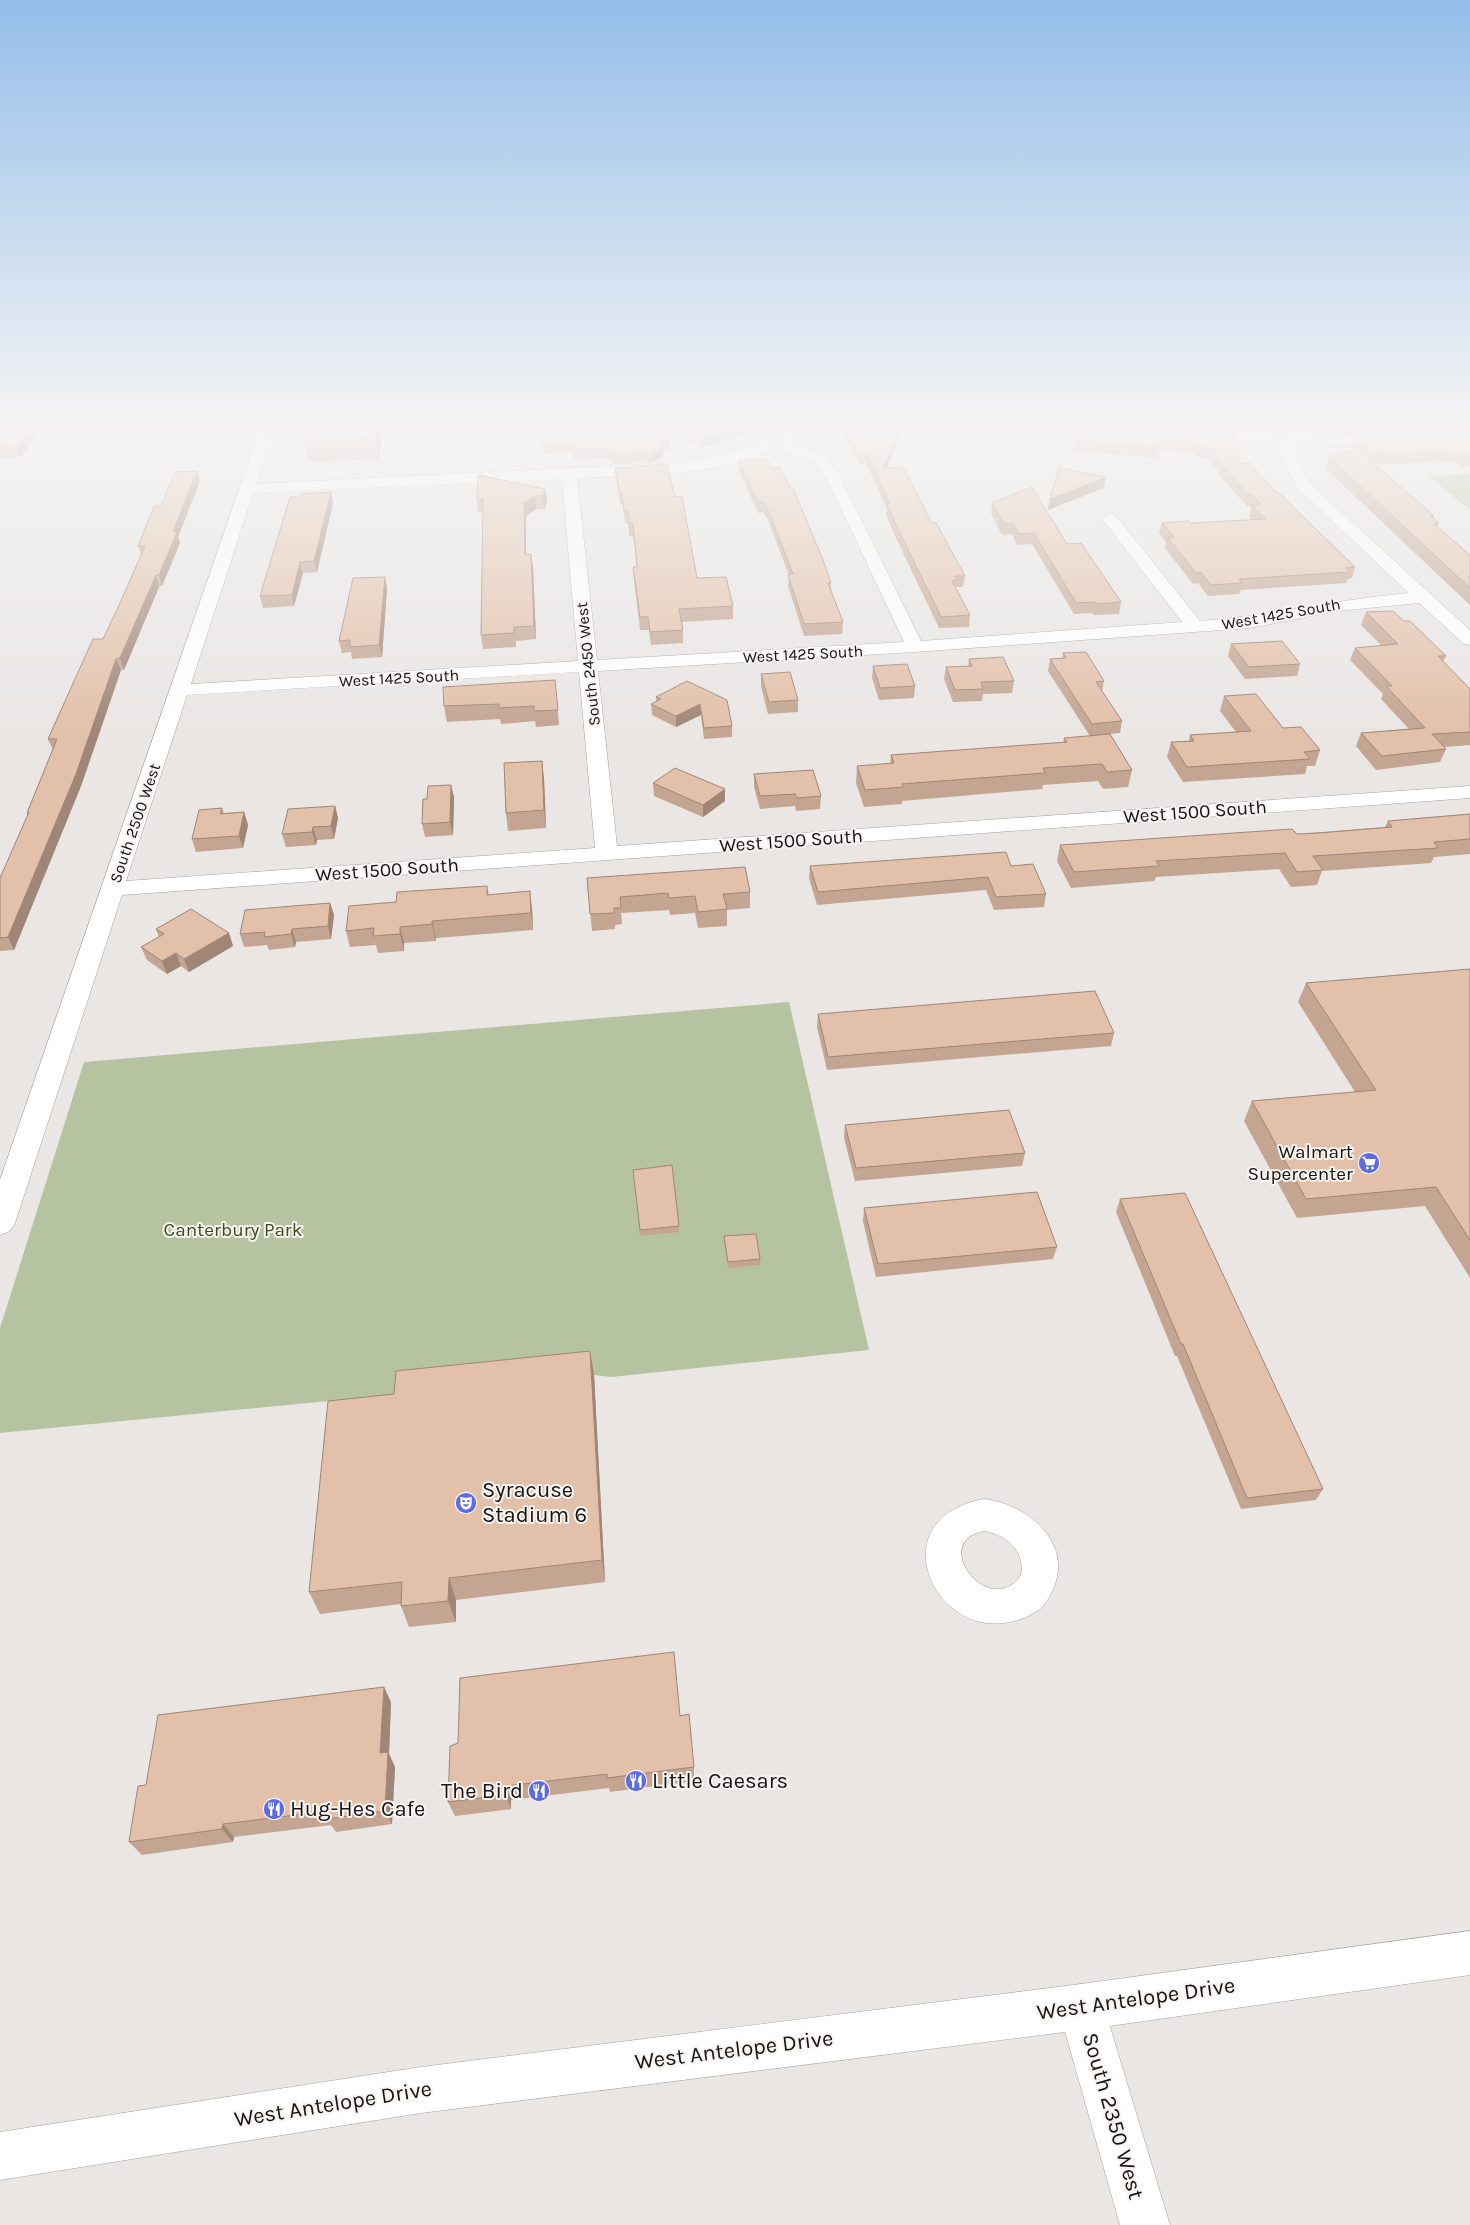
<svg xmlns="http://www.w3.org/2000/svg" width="1470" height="2225" font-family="Karla,sans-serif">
  <rect width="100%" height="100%" fill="#e9e6e4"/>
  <g fill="#b6c3a1">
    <polygon points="1470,474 1470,510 1428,476"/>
    <polygon points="789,1002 869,1350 611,1377 594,1375 0,1433 0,1328 84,1062"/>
  </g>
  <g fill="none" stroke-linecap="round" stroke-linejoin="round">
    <g stroke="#a4a19f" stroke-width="1">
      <g id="minor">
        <path d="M262,423H276L256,484L687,462L744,450L763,443L791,423H806L786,441L824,456L839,474L921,641L1182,622L1102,519L1110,514L1116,516L1200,621C1270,616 1339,599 1409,593L1296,487L1276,443L1197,437L1190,433L1197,429L1274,435V423H1286L1288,436L1396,439L1398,442L1396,445L1391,446L1291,444L1308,482L1470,630V645L1464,644L1419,603L1337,611L1250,628L915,652L598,671L617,846L1470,786V798L122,895L15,1223L10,1231L0,1235V1180ZM776,447L814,462L825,475L904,642L597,660L577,478C638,475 721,478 776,447ZM562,479L578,661L191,684L253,493ZM579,672L595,848L126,881L187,695Z"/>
        <path d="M984,1499C1033,1505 1079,1549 1048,1599C1041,1611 1027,1618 1014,1621C934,1643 878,1518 984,1499ZM984,1531C1005,1534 1026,1551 1021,1575C991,1621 927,1542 984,1531Z"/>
        <polygon points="1081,1984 1097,1991 1104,2007 1170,2225 1120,2225 1058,2007 1065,1991"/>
      </g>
    </g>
    <g stroke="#a4a19f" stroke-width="1">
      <polygon id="major" points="1470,1931 1470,1975 1081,2030 421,2113 0,2180 0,2132 421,2067 1081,1984"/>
    </g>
    <use href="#minor" fill="#fff" fill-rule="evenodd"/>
    <use href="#major" fill="#fff" fill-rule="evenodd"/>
  </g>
  <g fill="#c3a591">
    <polygon points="2,423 45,423 21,457 0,458 0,426"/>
    <polygon points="192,423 218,423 216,427 193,428"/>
    <polygon points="309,423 383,423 379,459 308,462 304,442"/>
    <polygon points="541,423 759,423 752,433 701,447 668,432 670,441 670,451 663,451 663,458 651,462 613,464 612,458 574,460 573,453 543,454"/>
    <polygon points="839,423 1003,423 999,435 942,431 940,436 901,433 887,468 932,523 965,576 963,587 956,587 956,588 970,615 969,627 939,628 895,536 886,515 887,509 866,463 860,464 839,427"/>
    <polygon points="1076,423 1141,423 1232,431 1241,464 1275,492 1355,567 1352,578 1348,579 1346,583 1241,590 1239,594 1208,596 1198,583 1193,584 1165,548 1166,542 1159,533 1162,523 1191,523 1253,520 1249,516 1251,508 1248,505 1248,507 1218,474 1219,472 1212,465 1211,458 1196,457 1195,453 1159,450 1158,458 1073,451"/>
    <polygon points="1157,423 1228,423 1226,428"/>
    <polygon points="1331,423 1470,423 1470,435 1341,435"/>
    <polygon points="1470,437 1470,466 1462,467 1456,462 1375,464 1434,516 1433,519 1439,523 1437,527 1470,555 1470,605 1326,469 1329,457 1353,450 1352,448 1355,438"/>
    <polygon points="739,461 831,583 831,590 843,622 842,634 804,636 788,586 789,575 768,520 763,512 758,513 739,471"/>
    <polygon points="615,468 675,497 697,578 733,606 733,619 681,622 683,630 683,643 651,645 649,630 640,630 634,580 633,567 637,567 633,536 629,536 628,523 625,523 623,504 620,504 616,480"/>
    <polygon points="197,471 200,481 178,537 180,543 162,586 159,587 124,670 121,670 81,786 14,950 0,951 0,878 28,815 27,813 53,750 48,739 103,639 121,601 141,555 138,546 161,506"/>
    <polygon points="545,489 547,502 544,509 536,509 526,516 526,554 531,554 533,567 536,639 516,641 516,647 483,649 481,635 483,511 478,512 477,499"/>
    <polygon points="331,492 333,503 317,572 303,573 294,606 263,608 260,596 300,497"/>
    <polygon points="992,503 1067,544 1121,602 1119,614 1094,615 1092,613 1074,614 1032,544 1017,545 1012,534 1002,535 991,513"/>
    <polygon points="387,588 382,657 352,659 351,652 342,653 339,641"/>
    <polygon points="1366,612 1404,621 1446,656 1443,662 1470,689 1470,745 1444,747 1446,749 1440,762 1376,770 1356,746 1361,733 1409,729 1381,699 1383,694 1350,660 1355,648 1382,646 1361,625"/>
    <polygon points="1231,644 1300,664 1297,676 1245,679 1228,656"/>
    <polygon points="1063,653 1104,681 1102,691 1122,721 1120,733 1090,736 1048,671 1050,659 1062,658"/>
    <polygon points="969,659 1014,681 1012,693 983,694 982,701 953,702 944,679 946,667 968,666"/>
    <polygon points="873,666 915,686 914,698 879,700 872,678"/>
    <polygon points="761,674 798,700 798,712 768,714 761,686"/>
    <polygon points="555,680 559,725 536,727 535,721 501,724 500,719 447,722 444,706"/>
    <polygon points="687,681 732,726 732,737 704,739 701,715 676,727 652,715 651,704 656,702 656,697"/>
    <polygon points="1224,696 1283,728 1320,750 1315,766 1307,766 1305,774 1183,782 1167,757 1171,742 1189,741 1190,735 1236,732 1220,711"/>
    <polygon points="1064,738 1132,770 1128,787 1103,789 1098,781 1043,785 1042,789 902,801 902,804 864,807 856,783 857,766 890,764 891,755 1063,743"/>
    <polygon points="542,761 544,779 546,828 508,831 506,813"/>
    <polygon points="754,774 821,796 820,809 796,811 795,806 760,809 754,787"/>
    <polygon points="653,783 725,801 703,817 654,796"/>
    <polygon points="454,797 453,835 425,837 422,824"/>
    <polygon points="335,806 338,818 334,839 317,840 316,845 286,847 282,834"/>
    <polygon points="222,808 224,813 244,812 248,825 243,848 196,852 192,839"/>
    <polygon points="1470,814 1470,854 1434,857 1431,863 1322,871 1317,885 1291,887 1279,869 1156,877 1154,881 1071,888 1057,861 1060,845 1297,834 1385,827 1388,821"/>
    <polygon points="810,866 1011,866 1046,894 1044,907 994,910 986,890 817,905 809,878"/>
    <polygon points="587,878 750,892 750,908 727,910 727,926 698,928 695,913 670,915 669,910 621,913 622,924 615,925 615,929 592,931"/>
    <polygon points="487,886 489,895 532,908 533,930 436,938 436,941 404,943 404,951 378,953 376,945 350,947 346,931 396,902"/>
    <polygon points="330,903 334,915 331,939 296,942 295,947 269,950 267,945 244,947 240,934"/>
    <polygon points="156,929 229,933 233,946 189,972 181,966 167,974 147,960 141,947 159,937"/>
    <polygon points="1470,969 1470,1278 1425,1206 1297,1218 1244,1121 1252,1101 1355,1092 1298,1002 1306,983"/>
    <polygon points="818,1014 1114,1033 1111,1046 827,1070 817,1027"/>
    <polygon points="845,1125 1025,1153 1022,1166 855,1181 844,1138"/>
    <polygon points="633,1170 679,1226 679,1232 640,1236"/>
    <polygon points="1120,1199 1323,1489 1316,1500 1241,1509 1177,1356 1175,1356 1116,1212"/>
    <polygon points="864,1208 1057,1247 1053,1259 876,1277 863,1221"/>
    <polygon points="724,1236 760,1259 760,1265 728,1268 724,1242"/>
    <polygon points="590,1351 594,1375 605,1582 456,1600 456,1622 409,1627 401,1606 401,1604 320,1614 309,1592 394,1394"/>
    <polygon points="391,1702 389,1754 395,1767 392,1824 336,1832 331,1825 234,1837 233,1842 142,1855 129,1842 146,1785"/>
    <polygon points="680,1716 694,1767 694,1781 610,1792 609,1788 511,1800 511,1809 455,1816 448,1802"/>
  </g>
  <g fill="#9f8676">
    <polygon points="34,423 45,423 21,457 17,447"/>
    <polygon points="377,423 383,423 379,459 375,439"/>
    <polygon points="752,423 759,423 752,433 701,447 701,438"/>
    <polygon points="901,423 901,433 882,478 883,468"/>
    <polygon points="942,423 942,431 940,436 941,427"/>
    <polygon points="1001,423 1003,423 999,435 1000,425"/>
    <polygon points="663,449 663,458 651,462 651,452"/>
    <polygon points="197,471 200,481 178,537 180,543 162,586 159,575 173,532"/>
    <polygon points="1106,477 1104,488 1048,510 1050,499"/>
    <polygon points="545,489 547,502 544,509 542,496"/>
    <polygon points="331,492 333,503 317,572 314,561"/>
    <polygon points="535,496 536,509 526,516 526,568 525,554 524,503"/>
    <polygon points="531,554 533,567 536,639 534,626"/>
    <polygon points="300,562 303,573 294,606 292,595"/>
    <polygon points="156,575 159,587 124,670 120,658"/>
    <polygon points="385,577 387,588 382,657 379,645"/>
    <polygon points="116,659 121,670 81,786 14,950 8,937"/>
    <polygon points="700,704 701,715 676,727 676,716"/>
    <polygon points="542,761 544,779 546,828 544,810"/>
    <polygon points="451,785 454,797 453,835 450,822"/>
    <polygon points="725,789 725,801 703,817 703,805"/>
    <polygon points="335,806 338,818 334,839 331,826"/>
    <polygon points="244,812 248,825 243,848 239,836"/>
    <polygon points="313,827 317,840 316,845 312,832"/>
    <polygon points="530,891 532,908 533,930 531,913"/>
    <polygon points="330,903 334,915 331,939 328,926"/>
    <polygon points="432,921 436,938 436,941 432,924"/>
    <polygon points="400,927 404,943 404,951 400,934"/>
    <polygon points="292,929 296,942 295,947 291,934"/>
    <polygon points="229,933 233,946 189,972 184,959"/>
    <polygon points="176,953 181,966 167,974 162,961"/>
    <polygon points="590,1351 594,1375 605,1582 602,1560"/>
    <polygon points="449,1578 456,1600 456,1622 448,1601"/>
    <polygon points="384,1687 391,1702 389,1754 395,1767 392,1824 385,1811 380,1753"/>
    <polygon points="506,1786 511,1800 511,1809 506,1795"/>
    <polygon points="223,1824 234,1837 233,1842 222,1829"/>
  </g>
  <g fill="#e3c0a9" stroke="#9f8676">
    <polygon points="2,423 34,423 17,447 0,447 0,426"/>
    <polygon points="309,423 377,423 375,439 304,442"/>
    <polygon points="541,423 667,423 670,441 661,441 663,449 651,452 613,454 612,448 573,450 572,443 542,444"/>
    <polygon points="670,423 752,423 701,438"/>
    <polygon points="843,423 942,423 941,427 901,423 883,468 903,467 932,523 936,523 965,576 955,576 957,580 952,581 970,615 941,617 896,525 887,504 890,504 866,453 860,454"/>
    <polygon points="966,423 1001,423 1000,425"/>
    <polygon points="1077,423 1141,423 1232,431 1241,464 1250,463 1275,492 1278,492 1355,567 1346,568 1350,572 1239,579 1242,583 1211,585 1201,572 1196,573 1168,538 1174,537 1162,523 1189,521 1191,523 1266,519 1252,505 1261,504 1249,493 1250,496 1221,464 1223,464 1215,455 1213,448 1198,447 1197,443 1160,440 1160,448 1075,441"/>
    <polygon points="1342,423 1470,423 1470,425 1344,425"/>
    <polygon points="1470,437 1470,456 1466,456 1459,452 1369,454 1355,438"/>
    <polygon points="1357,449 1434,516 1430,516 1439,523 1434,524 1470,555 1470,588 1329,457"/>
    <polygon points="767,459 771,468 780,467 790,488 793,488 823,560 831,583 828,583 843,622 804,624 788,575 793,574 768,510 764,502 758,502 739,461"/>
    <polygon points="667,464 675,497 682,496 697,578 726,577 733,606 679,609 683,630 650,632 648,617 640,617 633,567 637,567 633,523 629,523 628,511 624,511 622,491 619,491 615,468"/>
    <polygon points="1059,468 1106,477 1050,499"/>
    <polygon points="197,471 173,532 177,532 159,575 156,575 120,658 116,659 76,774 8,937 0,938 0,878 29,812 27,813 57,739 48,739 93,639 103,639 121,601 145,546 138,546 154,506 161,506 175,472"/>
    <polygon points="478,475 545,489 542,496 535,496 524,503 525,554 531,554 534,626 514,627 514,633 481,635 483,499 477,499"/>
    <polygon points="1032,487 1067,544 1081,543 1121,602 1096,604 1094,602 1076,603 1034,533 1019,534 1013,524 1004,524 992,503"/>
    <polygon points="331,492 314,561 300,562 292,595 260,596 290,497 300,497 301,494"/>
    <polygon points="385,577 379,645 350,647 350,640 339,641 353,578"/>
    <polygon points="1393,611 1404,621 1410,621 1446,656 1438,656 1470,689 1470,732 1432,734 1446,749 1382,756 1361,733 1425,728 1386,686 1392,686 1355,648 1398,644 1366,612"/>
    <polygon points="1282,641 1300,664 1249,667 1231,644"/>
    <polygon points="1086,652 1104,681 1096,682 1122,721 1092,724 1050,659 1066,658 1063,653"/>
    <polygon points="1003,657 1014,681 981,682 983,689 955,690 946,667 972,666 969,659"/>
    <polygon points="907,664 915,686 880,688 873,666"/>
    <polygon points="790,672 798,700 769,702 761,674"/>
    <polygon points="555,680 558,710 534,711 534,706 499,708 499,704 444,706 443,687"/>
    <polygon points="687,681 727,700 732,726 704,728 700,704 676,716 651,704 661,699 656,697"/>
    <polygon points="1256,694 1283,728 1301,727 1320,750 1304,752 1310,759 1187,767 1171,742 1194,741 1190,735 1251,731 1224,696"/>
    <polygon points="1110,734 1132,770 1107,772 1102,764 1043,768 1045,773 902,784 903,787 865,790 857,766 894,763 891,755 1067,742 1064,738"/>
    <polygon points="542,761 544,810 506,813 504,763"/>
    <polygon points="675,768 725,789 703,805 653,783"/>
    <polygon points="813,770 821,796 797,798 795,794 760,796 754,774"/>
    <polygon points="451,785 450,822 422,824 423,799 427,799 428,786"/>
    <polygon points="335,806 331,826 313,827 312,832 282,834 288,809"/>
    <polygon points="222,808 220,814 244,812 239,836 192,839 199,810"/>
    <polygon points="1470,814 1470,839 1434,842 1438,848 1313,856 1323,870 1297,872 1285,853 1156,861 1159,866 1074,872 1060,845 1292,829 1297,834 1319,833 1392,827 1388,821"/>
    <polygon points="1006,852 1011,866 1033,864 1046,894 996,897 988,877 818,892 810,866"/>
    <polygon points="745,867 750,892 723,894 727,909 698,912 695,896 669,898 668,893 620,897 621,908 614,908 614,913 590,914 587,878"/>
    <polygon points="487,886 487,895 530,891 531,913 432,921 432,924 400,927 400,934 373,936 374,928 346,931 349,906 396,902 397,892"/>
    <polygon points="330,903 328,926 292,929 291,934 264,937 265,932 240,934 245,910"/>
    <polygon points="191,909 229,933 184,959 176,953 162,961 141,947 164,934 156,929"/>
    <polygon points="1470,969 1470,1240 1436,1187 1306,1199 1252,1101 1376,1090 1306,983"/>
    <polygon points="1095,991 1114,1033 828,1057 818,1014"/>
    <polygon points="1009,1110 1025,1153 856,1168 845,1125"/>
    <polygon points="672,1165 679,1226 640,1230 633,1170"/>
    <polygon points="1037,1192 1057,1247 878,1264 864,1208"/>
    <polygon points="1185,1193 1323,1489 1247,1498 1183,1344 1181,1344 1120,1199"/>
    <polygon points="756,1234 760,1259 728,1262 724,1236"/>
    <polygon points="590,1351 602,1560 449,1578 448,1601 401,1606 402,1582 309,1592 328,1401 394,1394 396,1371"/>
    <polygon points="674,1652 680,1716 689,1714 694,1767 607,1778 607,1774 506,1786 506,1795 448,1802 450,1746 458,1743 460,1678"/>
    <polygon points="384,1687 380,1753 388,1752 385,1811 327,1819 328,1811 223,1824 222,1829 129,1842 138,1786 146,1785 158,1715"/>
  </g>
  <linearGradient id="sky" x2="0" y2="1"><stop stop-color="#94beea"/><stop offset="0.58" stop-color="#f5f4f3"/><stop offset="1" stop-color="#f5f4f3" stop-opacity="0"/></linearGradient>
  <rect width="1470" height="734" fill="url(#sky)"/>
  <defs>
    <g id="supermarket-disc" transform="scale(1.125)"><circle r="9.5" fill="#5d6ce4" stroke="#f7f4f1"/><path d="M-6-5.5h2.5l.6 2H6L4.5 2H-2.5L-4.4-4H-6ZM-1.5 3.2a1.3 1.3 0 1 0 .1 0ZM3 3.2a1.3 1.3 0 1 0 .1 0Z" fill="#fff"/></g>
    <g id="theatre-disc" transform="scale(1.125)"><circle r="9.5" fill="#5d6ce4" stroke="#f7f4f1"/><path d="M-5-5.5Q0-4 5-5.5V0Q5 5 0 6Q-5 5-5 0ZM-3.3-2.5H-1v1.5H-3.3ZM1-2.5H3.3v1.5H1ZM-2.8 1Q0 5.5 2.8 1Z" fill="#fff"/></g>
    <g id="restaurant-disc" transform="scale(1.125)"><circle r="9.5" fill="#5d6ce4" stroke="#f7f4f1"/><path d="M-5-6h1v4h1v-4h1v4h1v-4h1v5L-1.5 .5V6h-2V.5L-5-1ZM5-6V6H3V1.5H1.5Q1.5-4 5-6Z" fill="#fff"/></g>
  </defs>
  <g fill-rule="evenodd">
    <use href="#supermarket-disc" x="1369" y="1163"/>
    <use href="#theatre-disc" x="466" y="1503"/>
    <use href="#restaurant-disc" x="636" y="1781"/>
    <use href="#restaurant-disc" x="539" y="1791"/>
    <use href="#restaurant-disc" x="274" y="1809"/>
  </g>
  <g text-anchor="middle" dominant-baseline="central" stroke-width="4" stroke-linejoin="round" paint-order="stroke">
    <g font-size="16" fill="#151413" stroke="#f7f4f1">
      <text transform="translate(1281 614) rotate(-10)">West 1425 South</text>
      <text transform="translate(803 654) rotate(-3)">West 1425 South</text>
      <text transform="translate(588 664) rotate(-96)">South 2450 West</text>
      <text transform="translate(399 678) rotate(-3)">West 1425 South</text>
      <text transform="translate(135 823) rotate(-71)">South 2500 West</text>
    </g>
    <g font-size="19" fill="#151413" stroke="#f7f4f1">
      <text transform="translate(1195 812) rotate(-4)">West 1500 South</text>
      <text transform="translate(791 841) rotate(-4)">West 1500 South</text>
      <text transform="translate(387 870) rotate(-4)">West 1500 South</text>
    </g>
    <g font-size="19" fill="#151413" stroke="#f7f4f1" text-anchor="end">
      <text x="1353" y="1152">Walmart<tspan x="1353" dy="22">Supercenter</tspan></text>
    </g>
    <g font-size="19" fill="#3c4d15" stroke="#f7f4f1">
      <text x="233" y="1230">Canterbury Park</text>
    </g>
    <g font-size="22" fill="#151413" stroke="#f7f4f1" text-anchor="start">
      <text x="482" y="1490">Syracuse<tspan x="482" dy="25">Stadium 6</tspan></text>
      <text x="652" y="1781">Little Caesars</text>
      <text x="523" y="1791" text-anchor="end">The Bird</text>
      <text x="290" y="1809">Hug-Hes Cafe</text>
    </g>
    <g font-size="22" fill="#151413" stroke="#f7f4f1">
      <text transform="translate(1136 1999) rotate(-8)">West Antelope Drive</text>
      <text transform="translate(734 2050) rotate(-7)">West Antelope Drive</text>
      <text transform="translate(333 2104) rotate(-9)">West Antelope Drive</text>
      <text transform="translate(1113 2116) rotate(74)">South 2350 West</text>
    </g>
  </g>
</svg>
